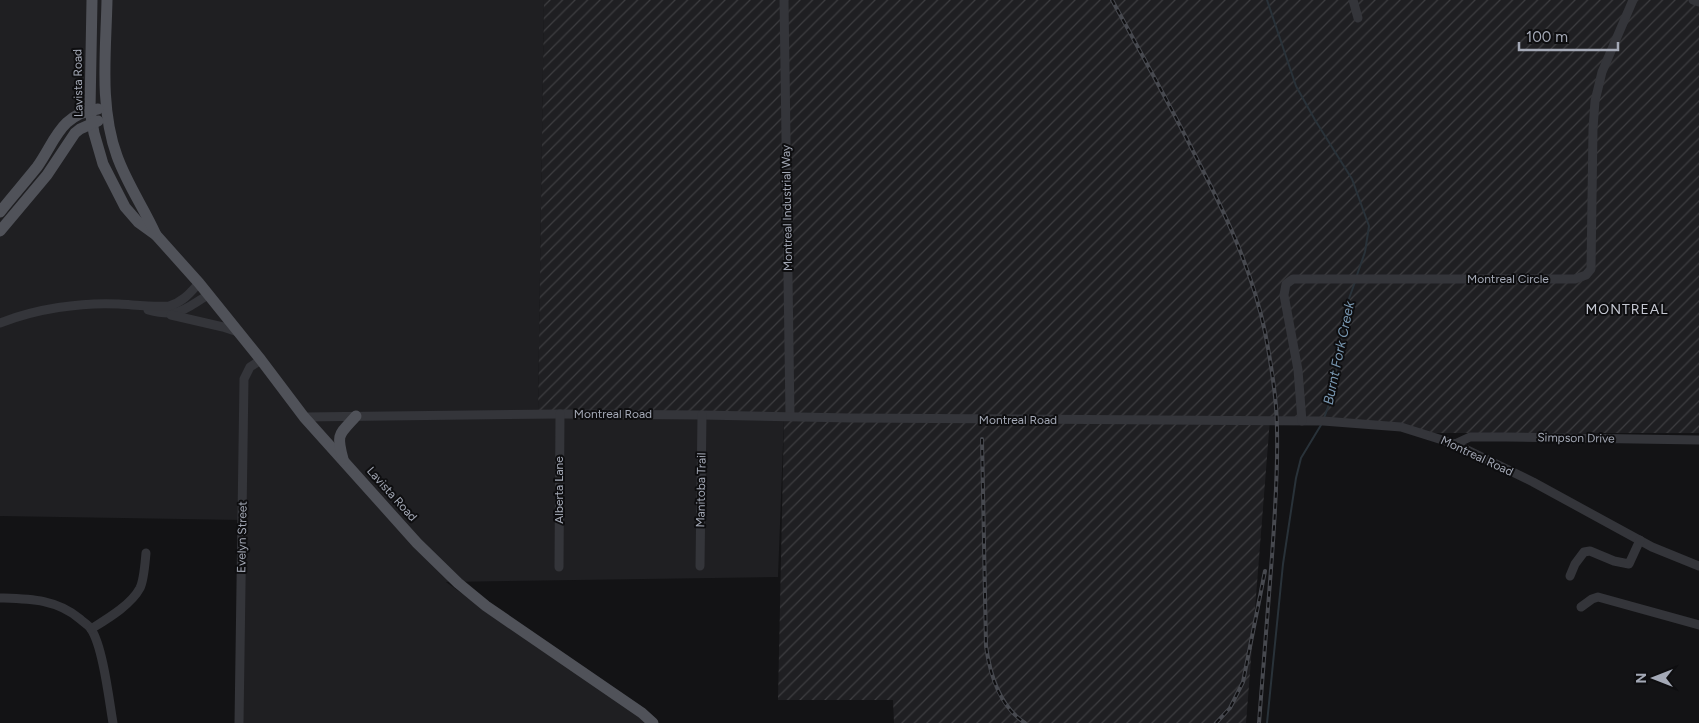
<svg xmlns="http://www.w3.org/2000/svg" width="1699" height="723" font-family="Figtree,sans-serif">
  <defs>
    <pattern id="industrial-furrows" width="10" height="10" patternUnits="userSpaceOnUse" patternTransform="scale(1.25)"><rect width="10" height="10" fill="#1f1f22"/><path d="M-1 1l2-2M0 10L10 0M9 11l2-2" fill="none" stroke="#3d3d40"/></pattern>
  </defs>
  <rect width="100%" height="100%" fill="#131315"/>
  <polygon fill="#1f1f22" points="0,0 544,0 538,416 784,419 778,577 446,582 538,648 653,723 239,723 242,520 0,516"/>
  <polygon fill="url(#industrial-furrows)" points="544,0 1699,0 1699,433 1416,433 1377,424 1270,419 1246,723 894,723 893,700 778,700 784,420 538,416"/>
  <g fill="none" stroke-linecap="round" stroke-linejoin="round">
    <g stroke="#293239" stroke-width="2">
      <polyline points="1267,0 1296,86 1315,120 1352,179 1369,226 1365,252 1357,275"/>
      <polyline points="1324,418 1332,396 1347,304 1355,282"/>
      <polyline points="1267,723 1283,564 1296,478 1301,458 1321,425"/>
    </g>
    <g stroke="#34353a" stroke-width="9">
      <polyline points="784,0 790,416"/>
      <polyline points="1353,0 1358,18"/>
      <polyline points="1693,0 1699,2"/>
      <path d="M148,310C179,318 183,310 208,295"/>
      <polyline points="171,315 223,327 238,332"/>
      <path d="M0,323C35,309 81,302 119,304C136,305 152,307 169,306C183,302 190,293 199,283"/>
      <polyline points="304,417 560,414 702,415 851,418 1323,421 1401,427 1455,444 1533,482 1652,547 1699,566"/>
      <polyline points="1302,421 1298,370 1284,295 1286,284 1293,279 1575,279 1586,275 1591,269 1593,129 1595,101 1602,72 1633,0"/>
      <polyline points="1455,444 1470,437 1506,437 1699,440"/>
      <polyline points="700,566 702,415"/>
      <polyline points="559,567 560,414"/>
      <polyline points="1570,576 1575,564 1584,552 1590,551 1614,561 1629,564 1640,540"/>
      <path d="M0,598C30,599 56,599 80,619C83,622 89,625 91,629C103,647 109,700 113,723"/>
      <polyline points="1581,607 1592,599 1598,597 1699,625"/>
      <path d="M91,629C107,619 131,605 140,588C144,580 145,563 146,553"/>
      <polyline points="239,723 244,379 250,367 261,360"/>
    </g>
    <g stroke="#505259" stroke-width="11">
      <polyline points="92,0 90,110 94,133 103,164 125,207 138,222 156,235 199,283 261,360 304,417 417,543 458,583 486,606 642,713 653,723"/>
      <path d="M107,0C106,51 99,107 117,156C127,184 144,208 156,235"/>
      <path d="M0,212C12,197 25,182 37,167C56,140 60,114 98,109"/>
      <polyline points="0,231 47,175 75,133 80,129 98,121"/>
      <path d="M343,459C336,433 339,435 356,416"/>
    </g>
    <g stroke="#47494f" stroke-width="4">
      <g id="rail">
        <path d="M1112,0C1140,51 1169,103 1195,155C1224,211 1252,269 1265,332C1271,363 1277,398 1277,430C1278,472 1275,514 1272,556C1268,612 1263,667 1259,723"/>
        <path d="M982,439L986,646C990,675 999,706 1025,723"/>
        <polyline points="1216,723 1230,708 1243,682 1265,571"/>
      </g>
    </g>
    <use href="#rail" stroke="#0e0e10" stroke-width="2" stroke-dasharray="5.5" stroke-linecap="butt"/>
  </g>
  <g text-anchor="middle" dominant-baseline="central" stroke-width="4" stroke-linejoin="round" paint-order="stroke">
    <g font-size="12" fill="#a4a9b6" stroke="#0e0e10">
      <text transform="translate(78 83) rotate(-91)">Lavista Road</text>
      <text transform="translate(787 208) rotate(-91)">Montreal Industrial Way</text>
      <text x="1508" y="279">Montreal Circle</text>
      <text x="613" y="414">Montreal Road</text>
      <text x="1018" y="420">Montreal Road</text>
      <text transform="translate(1576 438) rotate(1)">Simpson Drive</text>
      <text transform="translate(1477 456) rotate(25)">Montreal Road</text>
      <text transform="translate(559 490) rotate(-90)">Alberta Lane</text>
      <text transform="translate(701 490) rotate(-89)">Manitoba Trail</text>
      <text transform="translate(392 494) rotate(48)">Lavista Road</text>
      <text transform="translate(242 537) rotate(-89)">Evelyn Street</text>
    </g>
    <g font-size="14" letter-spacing="1" fill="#c5c8d2" stroke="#0e0e10">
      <text x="1627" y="309">MONTREAL</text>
    </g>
    <g font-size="14" font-style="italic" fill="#7998b2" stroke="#0e0e10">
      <text transform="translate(1339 353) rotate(-78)">Burnt Fork Creek</text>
    </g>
  </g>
  <g transform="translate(1654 678) rotate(270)" stroke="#0e0e10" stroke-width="4" paint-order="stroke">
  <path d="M0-4L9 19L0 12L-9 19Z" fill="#a4a9b6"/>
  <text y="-8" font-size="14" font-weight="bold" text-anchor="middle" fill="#a4a9b6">N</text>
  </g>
  <path d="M1519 42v8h99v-8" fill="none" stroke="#a4a9b6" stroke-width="2.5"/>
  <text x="1526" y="42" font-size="15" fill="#a4a9b6" stroke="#0e0e10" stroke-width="4" paint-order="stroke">100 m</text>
</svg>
